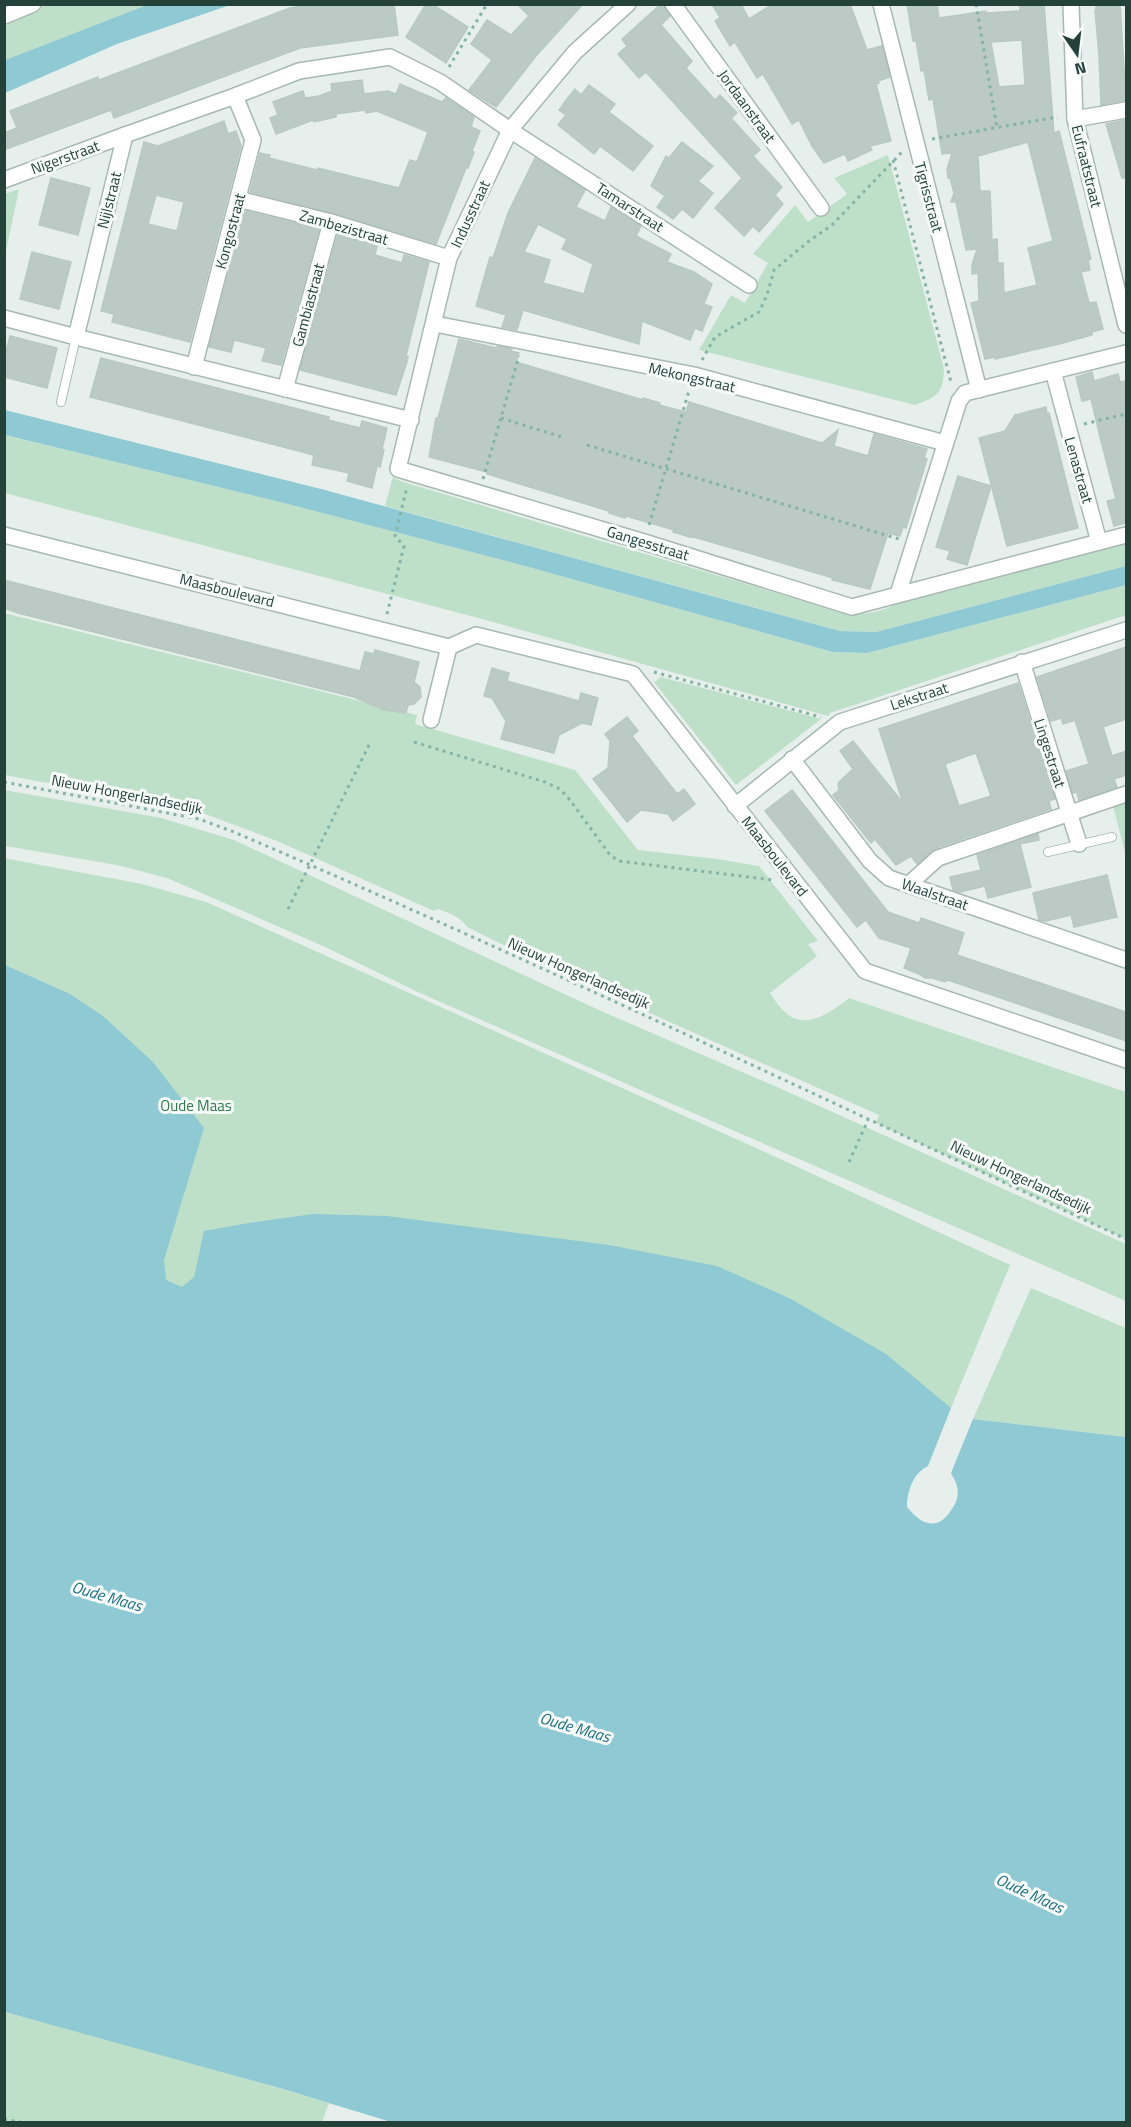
<svg xmlns="http://www.w3.org/2000/svg" width="1131" height="2127" font-family="'Titillium Web',sans-serif">
  <rect width="100%" height="100%" fill="#e6efeb"/>
  <g fill="#bfe0c8">
    <polygon points="47,5 147,5 5,60 5,21"/>
    <path d="M888,155L944,369C943,394 937,397 915,405L699,350L731,295L745,303L768,263L753,254L795,205L808,222L847,194L834,178Z"/>
    <polygon points="19,189 5,256 5,194"/>
    <polygon points="4,435 284,503 525,566 833,652 867,653 1126,585 1126,615 830,713 828,716 482,619 5,493"/>
    <path d="M393,476L394,478L400,481L847,614C874,615 886,610 909,597L1126,539V566L876,632L840,631L385,506Z"/>
    <path d="M4,613L417,715L415,724L575,770L638,850L717,859L759,866L818,941L808,944L817,956L770,993C774,999 779,1007 785,1012C806,1032 832,1011 849,998L1126,1092V1239L876,1123L879,1115L564,975L467,927C461,917 449,913 438,909L434,911L277,841L200,812L5,775Z"/>
    <polygon points="661,677 821,719 736,785 654,682"/>
    <polygon points="5,790 161,818 234,840 601,1011 777,1087 1126,1244 1126,1301 654,1096 420,993 323,946 167,878 117,865 5,846"/>
    <polygon points="1126,797 1126,856 1112,802"/>
    <polygon points="4,858 142,884 206,902 765,1152 1010,1265 951,1408 949,1407 921,1469 910,1474 5,1248"/>
    <polygon points="1031,1288 1126,1328 1126,1437 973,1419"/>
    <polygon points="4,2012 159,2053 329,2103 322,2122 5,2122"/>
  </g>
  <g fill="#8ec9d4">
    <polygon points="147,5 230,5 117,44 5,93 5,60"/>
    <polygon points="5,410 325,490 840,631 876,632 1126,566 1126,585 867,653 833,652 525,566 284,503 5,435"/>
    <path d="M5,965L70,994L103,1016L153,1062L204,1128L164,1260L166,1280L182,1287L194,1277L204,1231L249,1223L313,1214L387,1216L609,1245L717,1266L791,1299L886,1354L951,1408L928,1466C913,1473 907,1492 907,1507C921,1525 938,1532 952,1509C957,1502 959,1495 957,1486C956,1482 953,1477 951,1473L973,1419L1126,1437V2122H391L283,2089L5,2012Z"/>
  </g>
  <g fill="#bbcac4" stroke="#b8c9c2" stroke-width="1.5" fill-rule="evenodd">
    <polygon points="315,4 394,4 398,35 300,48 114,118 111,110 4,150 4,133 17,128 10,111 98,77 99,80 290,8"/>
    <polygon points="426,4 432,4 468,27 446,63 406,37"/>
    <polygon points="517,4 583,4 536,56 496,107 469,90 492,60 471,44 487,20 511,35 529,16"/>
    <polygon points="661,4 663,4 670,16 661,25 692,61 686,68 715,100 720,95 737,113 731,118 760,150 753,156 782,187 775,195 783,204 759,232 753,226 744,236 715,208 742,178 646,72 639,78 618,54 627,46 622,39"/>
    <polygon points="712,4 741,4 749,19 773,4 850,4 867,50 882,46 890,77 878,81 879,83 876,84 891,141 870,146 872,150 848,161 845,154 824,163 812,146 799,120 792,124 763,74 757,78 735,42 730,46 715,21 720,18"/>
    <path d="M907,4H937L939,18L986,11V13L1020,11V4H1044L1054,133L1059,131L1091,259L1088,260L1090,270L1081,272L1089,303L1096,302L1103,329L1092,332V335L1059,344L995,359V357L985,359L971,303L979,301L978,273L972,274V265L977,249L966,250L956,202H951L954,193L950,178H948L947,169L952,153L942,154L933,99L929,100L924,70L921,71L916,41H913ZM1022,40L1025,85L999,87L991,42ZM1028,142L1053,241L1028,248L1037,285L1004,293L1003,263H998L997,239L992,240L990,191H980L978,156Z"/>
    <polygon points="1096,4 1120,4 1126,100 1101,105 1099,56 1095,10 1096,10"/>
    <polygon points="362,80 364,94 388,91 396,94 400,84 442,102 446,98 474,117 471,127 480,131 472,151 474,152 468,168 466,168 436,244 333,213 250,192 260,153 270,155 269,158 317,170 318,168 399,188 410,160 417,162 428,132 377,111 366,113 365,110 336,114 336,117 314,122 313,120 276,134 270,118 278,115 273,102 303,91 305,98 319,96 332,91 331,84"/>
    <polygon points="589,85 615,104 609,112 653,146 633,171 600,146 594,154 558,125 566,115 559,110 567,99 575,89 581,95"/>
    <polygon points="1126,120 1126,178 1122,178 1106,124"/>
    <path d="M224,121L228,134L236,131L241,146L190,342L112,322L114,314L101,311L144,142L158,146ZM156,195L184,202L177,231L148,224Z"/>
    <polygon points="682,142 713,166 698,181 713,193 693,218 682,209 673,219 657,207 665,196 651,186 666,156 669,158"/>
    <path d="M535,158L585,190L576,207L605,221L611,207L641,226L636,236L671,254L667,262L694,272L712,284L704,304L712,307L702,331L695,328L690,340L642,321L639,344L523,310L517,330L502,327L506,315L476,306L490,257L493,258L508,213ZM538,224L567,239L562,249L593,264L584,294L543,283L550,260L524,252Z"/>
    <polygon points="51,178 90,188 78,235 39,225"/>
    <polygon points="245,211 319,229 281,365 262,361 266,348 234,340 231,352 209,347"/>
    <polygon points="338,234 377,246 375,255 402,263 404,255 429,262 406,356 408,357 406,365 396,395 300,370"/>
    <polygon points="32,252 71,262 59,309 20,299"/>
    <polygon points="10,336 57,348 47,388 4,377 4,359"/>
    <polygon points="459,339 496,348 497,346 512,349 511,351 519,353 516,362 643,400 643,398 660,403 659,405 686,412 689,402 822,443 838,430 834,446 868,456 874,434 927,449 924,458 927,459 906,528 903,527 900,536 888,533 870,589 832,580 833,578 725,546 690,536 690,537 673,532 674,530 626,516 625,518 609,513 609,511 487,474 487,472 429,457 436,418 438,418"/>
    <polygon points="101,358 329,417 328,420 360,428 362,421 387,428 382,449 384,450 380,467 377,466 372,488 347,481 349,473 312,465 314,455 90,397"/>
    <polygon points="1092,372 1094,381 1118,374 1120,382 1126,381 1126,523 1114,526 1107,501 1116,499 1101,441 1091,399 1082,401 1076,377"/>
    <polygon points="1046,407 1047,414 1049,413 1078,528 1007,546 979,438 1005,431 1015,415"/>
    <polygon points="958,476 991,486 967,565 947,559 950,551 936,547"/>
    <polygon points="4,580 360,671 365,652 374,654 375,650 419,662 414,682 420,687 421,697 414,704 408,705 406,713 384,710 354,697 18,613 4,608"/>
    <polygon points="1126,647 1126,719 1103,727 1112,756 1126,751 1126,775 1114,779 1117,787 1079,800 1077,792 1073,793 1066,771 1089,764 1075,720 1063,724 1061,718 1051,721 1037,677"/>
    <polygon points="492,668 509,673 507,681 579,701 581,693 598,698 591,725 582,723 559,735 554,753 501,739 506,721 492,698 484,696"/>
    <path d="M1018,683L1055,799L1049,801L1051,809L942,846V845L917,864L911,856L896,865L875,839L871,843L833,795L839,790L838,784L840,781L853,769L840,751L853,741L903,803L879,729ZM976,753L991,796L959,806L945,764Z"/>
    <polygon points="627,717 638,731 632,736 677,794 684,789 695,804 673,821 668,814 641,810 627,822 593,779 608,768 610,741 605,734"/>
    <polygon points="792,790 888,912 919,923 921,918 964,933 957,955 1126,1012 1126,1041 948,980 945,982 932,978 925,978 919,974 904,968 911,948 879,938 866,920 857,927 765,811"/>
    <polygon points="1038,834 1039,840 1020,844 1031,887 988,898 985,886 960,892 953,890 950,877 981,870 977,855"/>
    <polygon points="1107,875 1117,917 1074,927 1071,915 1046,921 1039,920 1033,893"/>
  </g>
  <g fill="none" stroke-linecap="round" stroke-linejoin="round">
    <g stroke="#a8b8b2" stroke-width="10">
      <g id="lane">
        <polyline points="61,402 76,337"/>
        <polyline points="1048,852 1112,837"/>
      </g>
    </g>
    <g stroke="#a8b8b2" stroke-width="18">
      <g id="street">
        <polyline points="628,4 575,52 510,130 449,258 398,469 644,542 852,607 1099,542"/>
        <polyline points="673,4 821,208"/>
        <polyline points="881,4 979,390"/>
        <polyline points="1071,4 1075,119 1126,325"/>
        <polyline points="4,16 33,4"/>
        <polyline points="1075,119 1126,110"/>
        <polyline points="4,180 125,135"/>
        <polyline points="238,199 331,222 449,258"/>
        <polyline points="4,318 76,337"/>
        <polyline points="435,324 694,375 945,443"/>
        <polyline points="194,367 253,140 235,96"/>
        <polyline points="1053,371 1099,542 1126,535"/>
        <polyline points="285,389 331,222"/>
        <polyline points="411,420 76,337 125,135 235,96 299,71 390,57 440,82 510,130 749,285"/>
        <polyline points="4,535 449,647 476,635 633,674 865,971 1126,1060"/>
        <polyline points="898,594 959,401 965,393 1126,353"/>
        <polyline points="1022,662 1079,844"/>
        <polyline points="431,720 449,647"/>
        <polyline points="792,759 870,861 889,878 1126,960"/>
        <polyline points="735,806 840,722 1126,630"/>
        <polyline points="908,885 938,858 1126,794"/>
      </g>
    </g>
    <g stroke="#86b3a5" stroke-width="3" stroke-dasharray="3 4.5" stroke-linecap="butt">
      <polyline points="976,4 997,128"/>
      <polyline points="449,67 487,4"/>
      <polyline points="932,139 1051,118 1058,118"/>
      <polyline points="893,160 951,382"/>
      <polyline points="702,360 715,337 759,312 767,295 774,270 809,241 832,225 902,152"/>
      <polyline points="501,418 565,438"/>
      <polyline points="1084,424 1126,414"/>
      <polyline points="587,445 899,539"/>
      <polyline points="483,479 519,356"/>
      <polyline points="649,525 689,391"/>
      <polyline points="387,614 404,546 395,536 407,487"/>
      <polyline points="654,672 821,717"/>
      <polyline points="414,742 545,782 558,788 567,796 610,855 619,861 773,880"/>
      <path d="M4,782L199,819L234,832C535,961 830,1102 1126,1239"/>
      <polyline points="288,909 371,741"/>
      <polyline points="849,1162 868,1120"/>
      <polyline points="4,2119 20,2122"/>
    </g>
    <use href="#lane" stroke="#fff" stroke-width="8"/>
    <use href="#street" stroke="#fff" stroke-width="15"/>
  </g>
  <g text-anchor="middle" dominant-baseline="central" stroke-width="6" stroke-linejoin="round" paint-order="stroke">
    <g font-size="15" fill="#24423a" stroke="#f7fbf9">
      <text transform="translate(747 106) rotate(54)">Jordaanstraat</text>
      <text transform="translate(65 157) rotate(-20)">Nigerstraat</text>
      <text transform="translate(1087 166) rotate(76)">Eufraatstraat</text>
      <text transform="translate(929 197) rotate(75)">Tigrisstraat</text>
      <text transform="translate(109 200) rotate(-76)">Nijlstraat</text>
      <text transform="translate(630 207) rotate(33)">Tamarstraat</text>
      <text transform="translate(470 214) rotate(-65)">Indusstraat</text>
      <text transform="translate(344 227) rotate(16)">Zambezistraat</text>
      <text transform="translate(230 231) rotate(-75)">Kongostraat</text>
      <text transform="translate(308 305) rotate(-75)">Gambiastraat</text>
      <text transform="translate(692 377) rotate(13)">Mekongstraat</text>
      <text transform="translate(1079 470) rotate(74)">Lenastraat</text>
      <text transform="translate(648 543) rotate(17)">Gangesstraat</text>
      <text transform="translate(227 590) rotate(14)">Maasboulevard</text>
      <text transform="translate(919 696) rotate(-18)">Lekstraat</text>
      <text transform="translate(1050 753) rotate(72)">Lingestraat</text>
      <text transform="translate(127 794) rotate(11)">Nieuw Hongerlandsedijk</text>
      <text transform="translate(775 856) rotate(52)">Maasboulevard</text>
      <text transform="translate(935 894) rotate(19)">Waalstraat</text>
      <text transform="translate(579 973) rotate(24)">Nieuw Hongerlandsedijk</text>
      <text transform="translate(1021 1177) rotate(25)">Nieuw Hongerlandsedijk</text>
    </g>
    <g font-size="15" fill="#2d7a4b" stroke="#f7fbf9">
      <text x="196" y="1105">Oude Maas</text>
    </g>
    <g font-size="16" font-style="italic" fill="#1c6f80" stroke="#f7fbf9">
      <text transform="translate(107 1596) rotate(16)">Oude Maas</text>
      <text transform="translate(575 1727) rotate(16)">Oude Maas</text>
      <text transform="translate(1030 1893) rotate(25)">Oude Maas</text>
    </g>
  </g>
  <rect width="1131" height="2127" fill="none" stroke="#24423a" stroke-width="12"/>
  <g transform="translate(1077 54) rotate(166)" stroke="#f7fbf9" stroke-width="4.5" paint-order="stroke">
  <path d="M0-4.5L10 22L0 15L-10 22Z" fill="#24423a"/>
  <text y="-9" font-size="16" font-weight="bold" text-anchor="middle" fill="#24423a">N</text>
  </g>
</svg>
